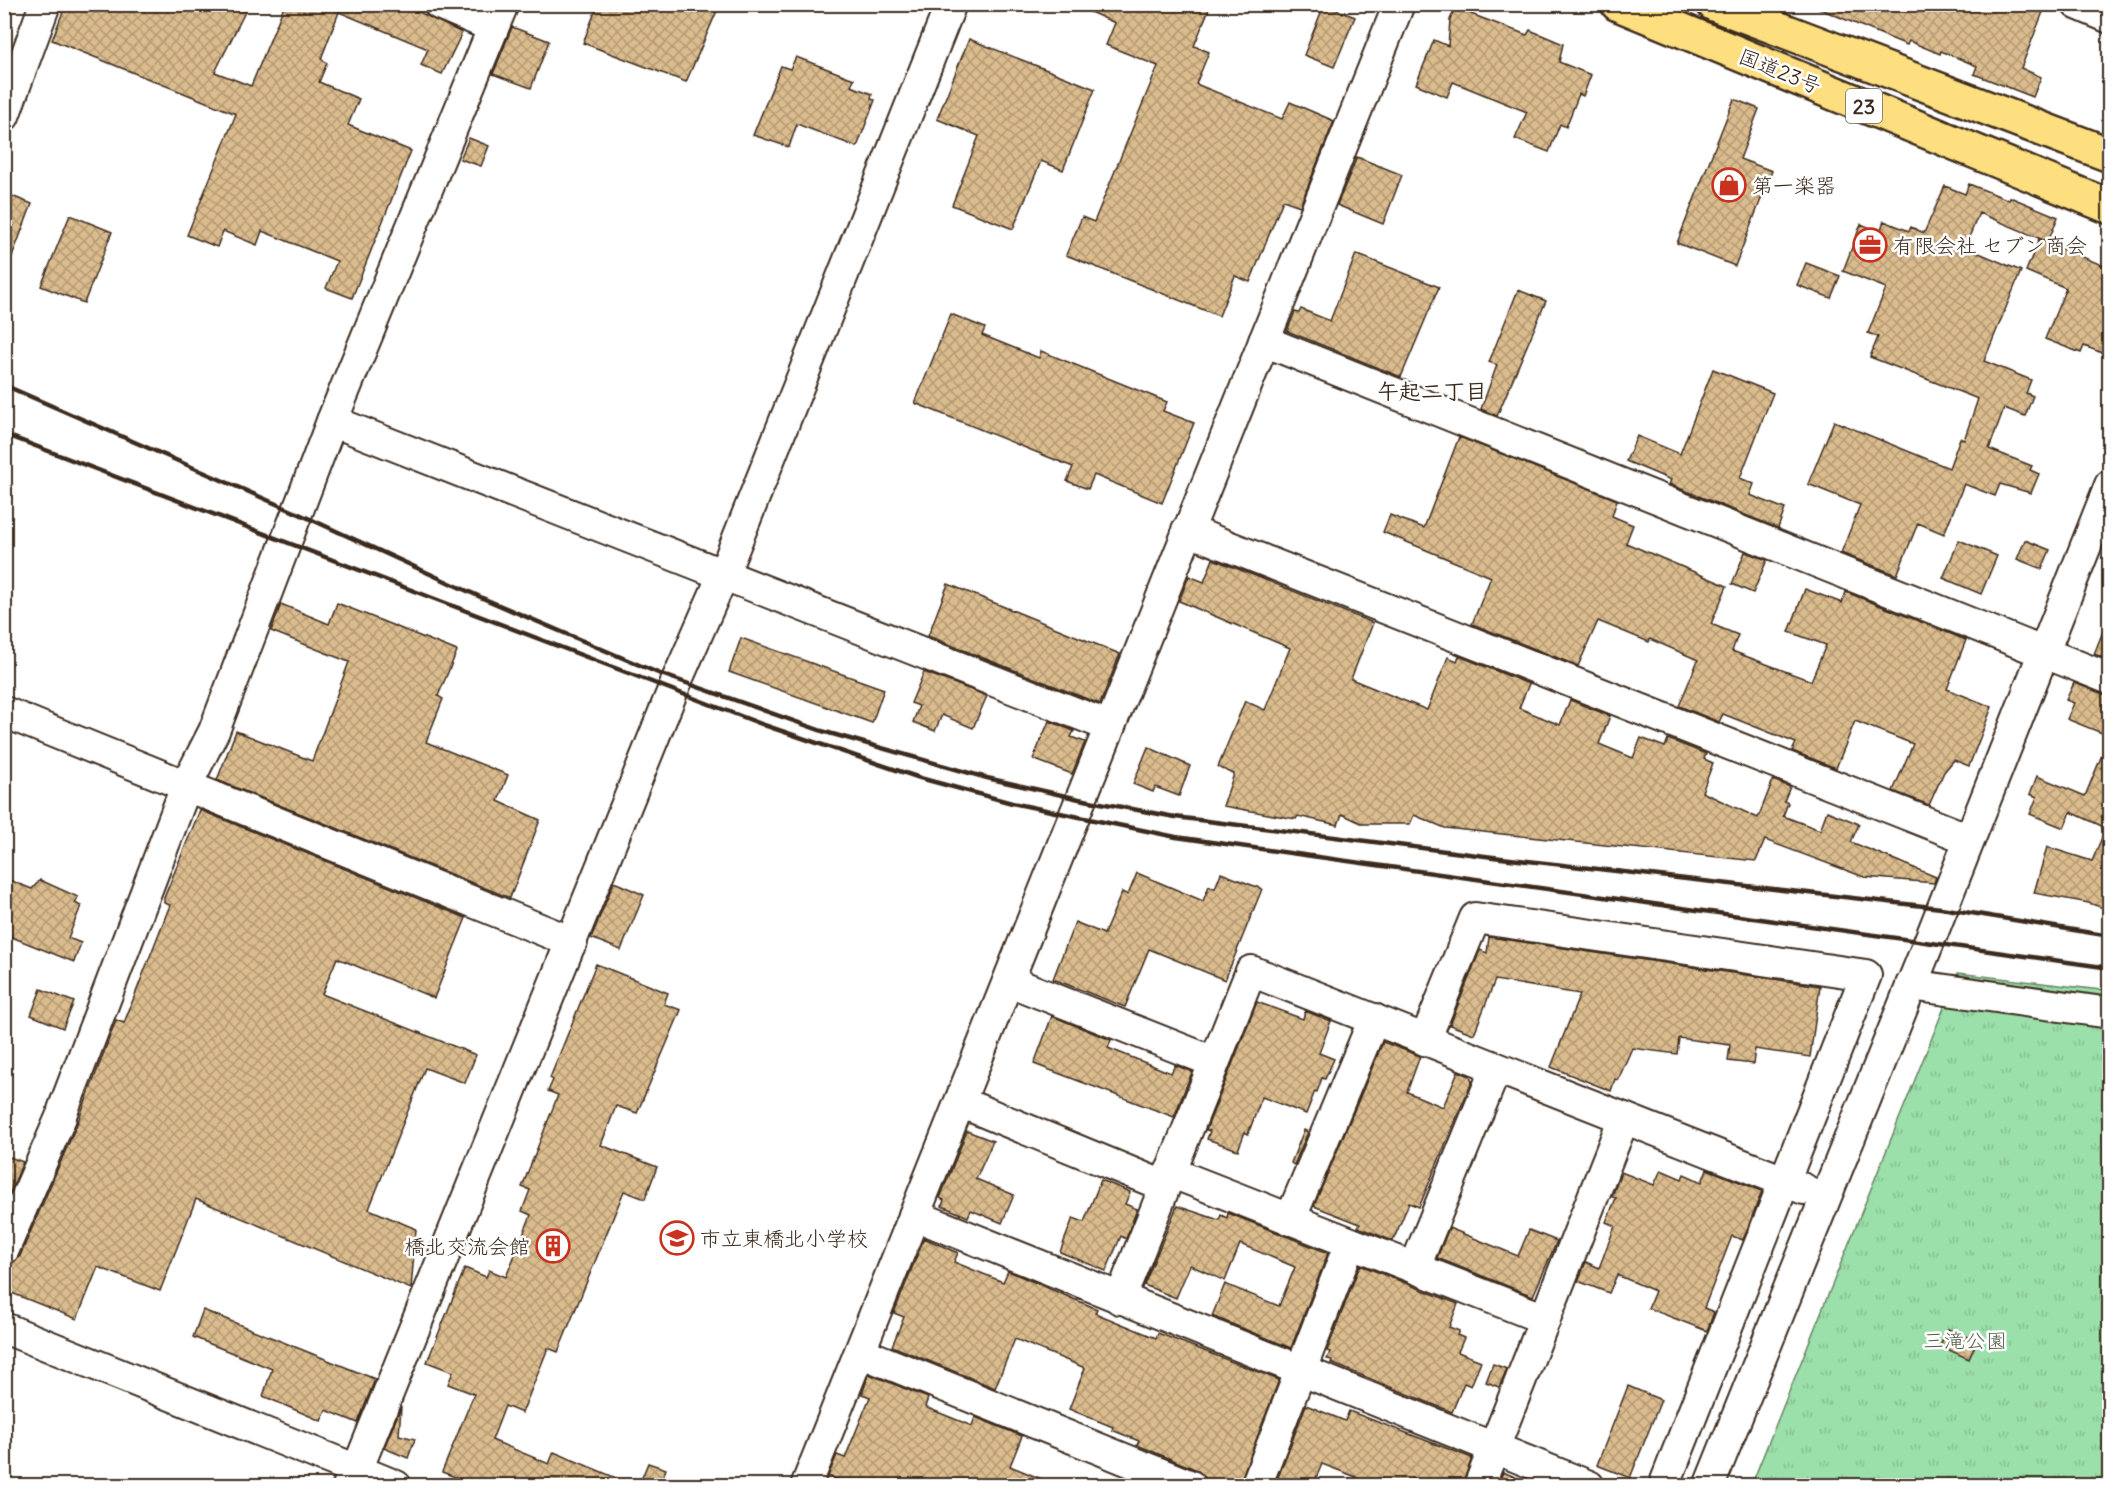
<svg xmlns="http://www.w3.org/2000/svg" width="2114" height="1490" font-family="Delius,'Klee One',sans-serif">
  <defs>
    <pattern id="park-tufts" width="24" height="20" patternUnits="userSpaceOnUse" patternTransform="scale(1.5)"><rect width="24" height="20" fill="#9bdfaa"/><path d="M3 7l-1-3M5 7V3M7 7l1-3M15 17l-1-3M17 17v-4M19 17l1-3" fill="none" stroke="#86c092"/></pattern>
    <pattern id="building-cross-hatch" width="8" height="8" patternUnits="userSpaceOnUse" patternTransform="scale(1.5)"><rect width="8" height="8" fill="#dbbc8e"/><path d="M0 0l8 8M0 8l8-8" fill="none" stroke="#b39973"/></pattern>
  </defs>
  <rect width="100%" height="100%" fill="#fff"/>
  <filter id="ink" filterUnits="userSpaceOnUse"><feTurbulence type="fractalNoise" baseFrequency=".0167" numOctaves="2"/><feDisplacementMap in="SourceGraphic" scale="12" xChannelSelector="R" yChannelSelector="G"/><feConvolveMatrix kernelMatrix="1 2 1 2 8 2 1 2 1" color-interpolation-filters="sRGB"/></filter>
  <g filter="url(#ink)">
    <polygon fill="url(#park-tufts)" stroke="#6b8464" stroke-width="1.5" points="1958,973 2109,991 2109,1485 1751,1486"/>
    <g fill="url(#building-cross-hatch)" stroke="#3b2a1e" stroke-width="1.5">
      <polygon points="66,4 249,4 215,72 251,86 285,4 403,4 462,33 442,74 421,65 428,49 339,12 321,59 327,63 319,82 359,99 348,125 411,151 352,298 326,288 337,261 262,231 257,245 223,231 217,247 187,235 236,114 52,40"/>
      <polygon points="598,4 720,4 686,82 583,43"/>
      <polygon points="1072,4 1211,4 1194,46 1209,52 1196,84 1282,119 1290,102 1334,121 1300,206 1283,200 1250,282 1235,276 1219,316 1066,255 1082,217 1094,222 1158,66 1106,45 1115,23"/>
      <polygon points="1808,4 2024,4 2043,12 2021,68 2041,77 2033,97 1974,74 1977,66 1941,51 1940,54 1909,41 1907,45"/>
      <polygon points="1324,5 1355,17 1334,67 1304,55"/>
      <polygon points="1455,8 1527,35 1530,30 1563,44 1559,62 1591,75 1583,96 1579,94 1566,127 1560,124 1549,152 1515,139 1527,112 1453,82 1447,97 1416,84 1434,40 1448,46 1450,20"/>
      <polygon points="512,27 549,41 531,88 493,74"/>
      <polygon points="969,39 1095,89 1063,170 1041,161 1013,229 952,205 979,136 937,119"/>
      <polygon points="796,57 854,79 851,86 872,94 871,99 875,100 857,147 797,124 789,147 753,135 781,66 790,69"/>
      <polygon points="1734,99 1759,109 1740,159 1772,171 1735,266 1677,243"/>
      <polygon points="469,138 489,146 481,166 460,159"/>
      <polygon points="1357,157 1402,175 1383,224 1337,205"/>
      <polygon points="1969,184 2009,200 2010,197 2058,217 2048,242 1979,213 1965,247 2021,271 1984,361 2031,380 2026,393 2033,396 2025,416 2004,408 1989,449 2032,466 2030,470 2039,474 2031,493 2000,484 1995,496 1964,484 1944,534 1918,523 1897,575 1841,553 1860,505 1808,484 1834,421 1949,468 1960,438 1964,440 1978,399 1870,357 1878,337 1868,333 1886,288 1843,271 1861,224 1880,232 1884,221 1909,231 1911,227 1924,233 1945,186 1965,194"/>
      <polygon points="4,193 32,204 6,272 4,272"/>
      <polygon points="70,215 112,232 84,303 41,286"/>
      <polygon points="2039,239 2109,268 2109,343 2105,354 2084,346 2081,353 2045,339 2066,288 2026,271"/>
      <polygon points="1356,254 1439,287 1401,377 1287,331 1295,312 1299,313 1301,309 1330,321"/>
      <polygon points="1806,263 1840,276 1831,298 1797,285"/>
      <polygon points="1518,290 1546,301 1497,416 1481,409 1497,365 1489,362"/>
      <polygon points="951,314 985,328 982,335 1039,358 1041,351 1167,402 1163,411 1194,423 1162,503 1094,475 1088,489 1067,481 1073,467 915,403"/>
      <polygon points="1713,369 1773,393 1740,478 1754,484 1750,495 1785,509 1778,528 1780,529 1669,484 1671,480 1626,461 1637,436 1680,454"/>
      <polygon points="1459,437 1617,500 1612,516 1633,525 1626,543 1727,586 1711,624 1738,635 1732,651 1811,681 1826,645 1789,632 1805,589 1842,603 1846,592 1966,640 1947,689 1992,707 1969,766 1954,760 1944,772 1929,805 1893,791 1913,744 1855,721 1836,768 1792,751 1796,743 1723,714 1719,722 1679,706 1698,660 1650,639 1649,642 1598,621 1578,666 1472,624 1491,577 1383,532 1390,515 1424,528"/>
      <polygon points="1959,540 1997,556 1981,594 1943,578"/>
      <polygon points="2025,540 2050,550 2042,569 2017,559"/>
      <polygon points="1745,552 1767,560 1753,593 1732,584"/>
      <polygon points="1213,559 1373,623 1351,679 1427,710 1448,657 1457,661 1459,656 1529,684 1519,708 1560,725 1570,700 1610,716 1599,744 1633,758 1641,738 1665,747 1668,739 1706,754 1704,759 1713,763 1702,792 1758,818 1773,780 1790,787 1784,801 1788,803 1783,816 1820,830 1827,811 1859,824 1851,842 1936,877 1934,883 1864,877 1765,840 1756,861 1445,828 1414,815 1410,824 1363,824 1342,814 1338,825 1298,816 1296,819 1223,806 1234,774 1218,767 1245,701 1265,710 1290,648 1179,601 1189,576 1204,582"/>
      <polygon points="948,584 1120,654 1100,704 928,636"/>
      <polygon points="337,603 457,651 438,696 443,699 426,742 508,775 498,801 540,820 510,898 217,780 236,731 312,761 349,662 271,631 281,604 329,624"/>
      <polygon points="2108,619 2109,619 2109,660 2094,654"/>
      <polygon points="741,638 884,689 872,723 729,672"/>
      <polygon points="924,672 987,696 973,728 942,715 935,731 913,722 919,706 911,703"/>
      <polygon points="2074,683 2109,696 2109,736 2067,719 2074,703 2066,700"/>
      <polygon points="1049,721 1074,731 1071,737 1085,742 1072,774 1033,759"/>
      <polygon points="2109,738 2109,910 2089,903 2034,893 2047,847 2092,861 2106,828 2071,812 2064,828 2030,814 2037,797 2030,794 2037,776 2085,796"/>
      <polygon points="1148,747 1190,766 1179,796 1155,787 1153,792 1133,784"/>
      <polygon points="200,810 466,918 434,998 337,958 322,994 476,1055 465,1083 425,1068 369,1209 416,1229 411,1289 196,1199 160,1291 98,1267 77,1319 4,1290 4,1281 11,1264 20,1256 77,1124 116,1020 124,1023 170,905 164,903 164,898"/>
      <polygon points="1137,873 1203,901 1209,886 1215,888 1221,873 1262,889 1225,980 1149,949 1125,1007 1053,979 1075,922 1104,934 1122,892 1128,895"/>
      <polygon points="4,878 32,889 40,880 78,897 75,903 81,906 68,938 81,943 74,962 4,934"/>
      <polygon points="614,882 644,895 621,950 591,938"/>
      <polygon points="1489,937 1820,986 1810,1057 1755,1049 1753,1064 1728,1061 1730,1045 1679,1038 1677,1054 1632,1048 1618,1080 1615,1079 1611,1091 1551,1067 1580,994 1495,980 1474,1034 1450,1025 1480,950 1487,953"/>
      <polygon points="596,964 668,993 664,1004 681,1010 637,1113 616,1106 601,1145 657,1167 645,1199 624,1191 558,1352 548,1348 522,1413 505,1406 492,1440 549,1464 554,1452 633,1485 476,1485 442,1472 474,1394 448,1384 453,1372 427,1362 465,1268 486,1277 489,1270 506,1277 531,1215 522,1211 530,1190 522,1187 558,1095 548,1091 553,1080 550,1078"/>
      <polygon points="41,989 74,1002 63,1028 31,1015"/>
      <polygon points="1257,1002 1303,1019 1305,1011 1331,1021 1319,1053 1334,1059 1325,1079 1322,1078 1317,1092 1315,1091 1306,1114 1262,1097 1248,1134 1245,1132 1238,1150 1207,1139 1210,1131 1206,1130"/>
      <polygon points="1052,1016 1111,1040 1108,1048 1171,1073 1175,1065 1192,1072 1174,1117 1034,1064"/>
      <polygon points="1383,1042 1420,1056 1407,1092 1443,1107 1458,1071 1470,1076 1472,1081 1419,1207 1409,1203 1393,1241 1358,1227 1360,1224 1314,1206"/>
      <polygon points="1304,1130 1308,1132 1294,1165 1291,1163"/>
      <polygon points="967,1131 993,1141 976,1179 1014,1195 1002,1223 971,1210 968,1217 942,1206 944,1200 940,1198"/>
      <polygon points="4,1155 23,1162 10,1193 4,1191"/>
      <polygon points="1707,1169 1762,1191 1743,1240 1732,1236 1704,1308 1714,1312 1707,1331 1648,1308 1655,1291 1617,1275 1609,1293 1578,1281 1586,1262 1599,1268 1615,1226 1606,1222 1616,1198 1612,1197 1621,1172 1654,1185 1661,1170 1682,1179 1684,1174 1702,1182"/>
      <polygon points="1101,1180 1130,1192 1125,1204 1137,1209 1126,1239 1121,1236 1106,1271 1060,1252 1073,1218 1084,1222"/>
      <polygon points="1177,1206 1219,1220 1221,1215 1227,1218 1228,1213 1328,1253 1291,1348 1212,1316 1225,1284 1279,1306 1295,1267 1240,1244 1225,1281 1190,1265 1176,1298 1144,1285"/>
      <polygon points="1449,1228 1518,1256 1529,1230 1557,1241 1533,1296 1437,1258"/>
      <polygon points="924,1238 958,1253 954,1262 1003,1282 1008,1271 1097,1309 1095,1313 1156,1338 1158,1333 1279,1380 1239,1485 1218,1485 1207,1481 1197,1470 1137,1445 1139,1441 1112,1430 1113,1427 1069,1409 1085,1368 1015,1339 995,1388 892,1346 904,1317 894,1313"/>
      <polygon points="1360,1265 1458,1304 1449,1327 1459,1331 1457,1335 1464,1338 1458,1352 1481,1361 1471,1386 1464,1383 1452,1412 1331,1363 1332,1360 1327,1359 1330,1352 1327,1351"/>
      <polygon points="203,1310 375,1379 358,1423 326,1410 321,1421 263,1396 272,1369 193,1337"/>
      <polygon points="1948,1329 1977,1341 1969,1359 1940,1346"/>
      <polygon points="1493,1364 1507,1369 1499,1387 1486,1382"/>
      <polygon points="869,1374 928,1398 925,1407 972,1426 975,1417 1022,1436 1010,1466 1056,1485 851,1485 828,1476 837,1455 845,1458 870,1397 862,1394"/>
      <polygon points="1628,1386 1661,1400 1630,1478 1597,1465"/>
      <polygon points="1306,1405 1345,1421 1349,1411 1472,1458 1462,1485 1425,1485 1411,1479 1409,1485 1353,1485 1356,1477 1322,1464 1313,1485 1275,1485"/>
      <polygon points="401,1407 399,1435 415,1439 408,1458 384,1448"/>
      <polygon points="648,1463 666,1469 660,1485 639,1485"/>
      <polygon points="1503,1472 1534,1485 1498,1485"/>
    </g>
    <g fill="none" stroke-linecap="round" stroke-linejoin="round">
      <g stroke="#3b2a1e" stroke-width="34">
        <g id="minor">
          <polyline points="439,4 493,27"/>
          <polyline points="2077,4 2110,18"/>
          <polyline points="4,116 45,4"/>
          <polyline points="1264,341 2110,679"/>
          <polyline points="332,421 1109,726"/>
          <polyline points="1187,530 1969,839"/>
          <polyline points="4,712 572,942"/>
          <polyline points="1009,981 1214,1062"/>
          <polyline points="1911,985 2110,1013"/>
          <polyline points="1425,1040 1475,918 1866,975 1664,1486"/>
          <polyline points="960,1102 1164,1186"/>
          <polyline points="63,1110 187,784 214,731 332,421 503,4"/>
          <polyline points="1170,1172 1545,1319"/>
          <polyline points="914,1215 1589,1486"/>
          <polyline points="1290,1220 1374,1019"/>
          <polyline points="4,1249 61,1117"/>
          <polyline points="1415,1267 1496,1068"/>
          <polyline points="1120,1299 1251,971 1804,1189"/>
          <polyline points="4,1328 357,1470 348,1486"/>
          <polyline points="860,1352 1191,1486"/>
          <polyline points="396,1486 357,1470 677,680 724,573 951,4"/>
          <polyline points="806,1486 1399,4"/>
          <polyline points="1256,1486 1350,1243"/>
          <polyline points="1479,1486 1624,1118"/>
          <polyline points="1709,1486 1929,942 2110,485"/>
        </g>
      </g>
      <g stroke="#3b2a1e" stroke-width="38">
        <g id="highway">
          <polyline points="1618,4 2110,207"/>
          <polyline points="1714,4 2110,155"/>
        </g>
      </g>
      <use href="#minor" stroke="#fff" stroke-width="30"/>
      <use href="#highway" stroke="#fddf80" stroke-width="33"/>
      <g stroke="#3b2a1e" stroke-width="4.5">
        <polyline points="4,385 297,513 487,600 658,673 822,731 987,778 1079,799 1175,817 1501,858 1941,908 2110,936"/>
        <polyline points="4,434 764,725 920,778 1012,803 1176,837 2110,968"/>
      </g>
    </g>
  </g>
  <defs>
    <g id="shop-ring" transform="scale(1.725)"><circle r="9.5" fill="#fff" stroke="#c8321e" stroke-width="1.5"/><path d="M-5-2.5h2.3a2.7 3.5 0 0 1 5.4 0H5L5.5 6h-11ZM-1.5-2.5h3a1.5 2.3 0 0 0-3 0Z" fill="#c8321e"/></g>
    <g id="office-ring" transform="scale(1.725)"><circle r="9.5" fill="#fff" stroke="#c8321e" stroke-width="1.5"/><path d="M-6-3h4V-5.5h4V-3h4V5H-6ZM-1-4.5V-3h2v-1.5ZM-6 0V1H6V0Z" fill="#c8321e"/></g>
    <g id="school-ring" transform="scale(1.725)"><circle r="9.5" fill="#fff" stroke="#c8321e" stroke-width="1.5"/><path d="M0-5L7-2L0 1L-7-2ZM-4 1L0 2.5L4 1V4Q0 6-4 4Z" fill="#c8321e"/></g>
    <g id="building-ring" transform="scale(1.725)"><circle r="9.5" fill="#fff" stroke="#c8321e" stroke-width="1.5"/><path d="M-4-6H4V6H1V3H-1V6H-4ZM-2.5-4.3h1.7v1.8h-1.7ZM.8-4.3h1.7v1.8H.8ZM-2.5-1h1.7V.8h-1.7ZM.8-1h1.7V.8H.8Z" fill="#c8321e"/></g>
  </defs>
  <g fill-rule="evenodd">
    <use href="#shop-ring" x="1729" y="185"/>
    <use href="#office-ring" x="1870" y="245"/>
    <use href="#school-ring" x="677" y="1238"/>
    <use href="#building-ring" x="553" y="1246"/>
  </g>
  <g text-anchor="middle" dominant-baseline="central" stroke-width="5" stroke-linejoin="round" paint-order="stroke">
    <rect fill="#fff" stroke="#766a62" stroke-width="1.5" x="1846" y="89" width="36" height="34" rx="4.5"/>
    <g font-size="20" font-weight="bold" fill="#3b2a1e">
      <text x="1864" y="106">23</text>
    </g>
    <g font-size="21" fill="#3b2a1e" stroke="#fff">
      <text transform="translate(1780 71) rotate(22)">国道23号</text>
    </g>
    <g font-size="21" fill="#3b2a1e" stroke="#fff" text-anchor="start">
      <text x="1752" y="185">第一楽器</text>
      <text x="1893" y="245">有限会社 セブン商会</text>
      <text x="700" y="1238">市立東橋北小学校</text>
      <text x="530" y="1246" text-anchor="end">橋北交流会館</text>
    </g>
    <g font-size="21" fill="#586048" stroke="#fff">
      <text x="1965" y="1340">三滝公園</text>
    </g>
    <g font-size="22" font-weight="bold" fill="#3b2a1e" stroke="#fff">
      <text x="1432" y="391">午起二丁目</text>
    </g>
  </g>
  <rect width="2114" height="1490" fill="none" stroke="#fff" stroke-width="24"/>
  <rect x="12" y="12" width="2090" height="1466" fill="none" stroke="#3b2a1e" stroke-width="2" filter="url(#ink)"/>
</svg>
